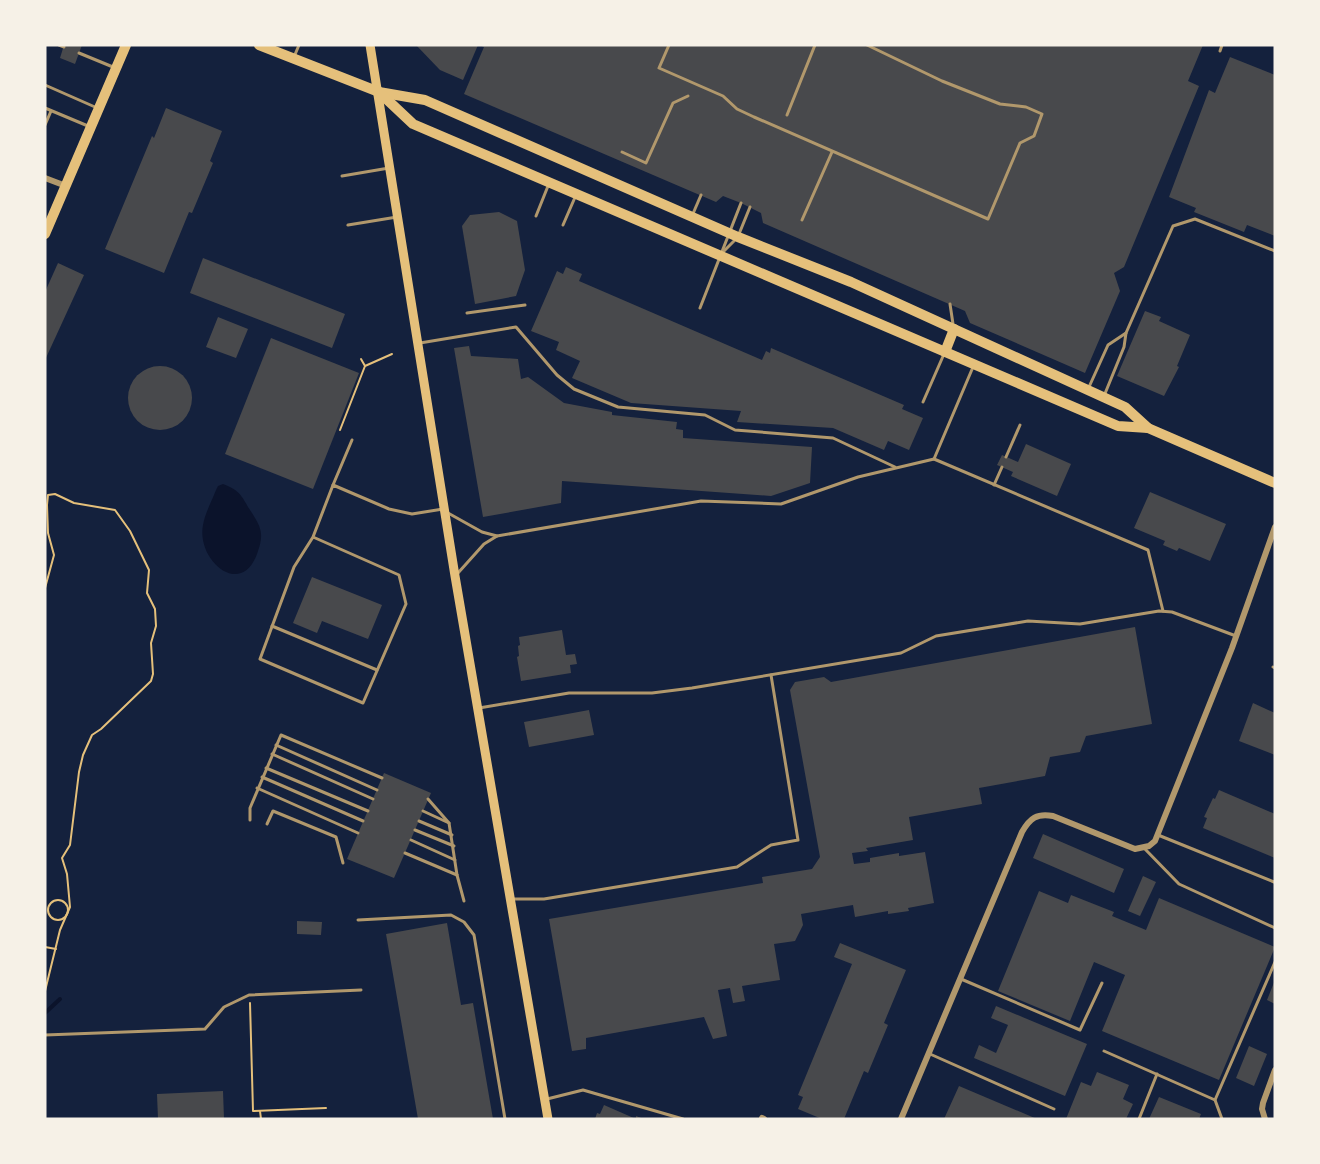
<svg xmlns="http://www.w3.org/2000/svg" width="1320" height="1164" font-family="Montserrat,sans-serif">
  <rect width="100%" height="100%" fill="#14213d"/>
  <path fill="#0b132b" d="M223,484C242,491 242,498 252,513C261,527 264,534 258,551C243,600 196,561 203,525C205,513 212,501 216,490L218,486Z"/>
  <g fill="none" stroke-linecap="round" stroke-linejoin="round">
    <polyline stroke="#0b132b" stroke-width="4" points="45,1013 60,999"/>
  </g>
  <g fill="#48494c">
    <polygon points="64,45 82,45 75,64 60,58"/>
    <polygon points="416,45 478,45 463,80 440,70"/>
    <polygon points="479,45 1203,45 1188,81 1199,86 1124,267 1114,273 1120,291 1085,373 970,323 965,311 763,223 761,213 741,203 723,196 716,202 464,94 484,47"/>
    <polygon points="1230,57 1275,75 1275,236 1247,225 1244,232 1194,212 1196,208 1169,197 1209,90 1215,93"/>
    <polygon points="166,108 222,131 210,161 213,163 192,213 189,212 164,273 105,249 152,136 154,138"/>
    <polygon points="499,212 517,221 525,270 516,296 475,304 462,226 470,215"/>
    <polygon points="203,258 345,314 332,348 190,293"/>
    <polygon points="58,263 84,275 45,360 45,292"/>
    <polygon points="566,267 582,274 579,281 762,360 766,351 770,353 771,348 904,405 902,409 923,418 909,450 888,441 884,450 833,428 737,422 741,411 631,403 572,378 580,361 556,350 559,342 531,331 557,271 563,274"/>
    <polygon points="1145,311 1161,317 1159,321 1190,335 1177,366 1179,367 1164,396 1117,376"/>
    <polygon points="218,317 248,329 236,358 206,347"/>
    <polygon points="271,338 359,373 313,489 225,454"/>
    <polygon points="469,346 471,356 518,359 521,379 528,377 564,403 612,412 612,415 677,422 676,429 683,430 683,438 812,447 810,483 771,496 562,481 561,503 483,517 454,348"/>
    <circle cx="160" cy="398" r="32"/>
    <polygon points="1026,444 1071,464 1057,496 1011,476 1013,472 997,465 1002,455 1018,462"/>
    <polygon points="1150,492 1226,524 1210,561 1179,548 1177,551 1163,545 1165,541 1134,528"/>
    <polygon points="312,577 382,605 368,639 322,621 317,633 293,623"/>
    <polygon points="1135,627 1152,724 1086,736 1080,752 1050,757 1045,776 979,788 982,804 909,817 913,840 866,848 868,851 852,853 854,864 870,862 870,858 899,853 899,856 925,852 934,903 908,908 909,911 888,914 888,911 855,917 853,905 801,914 803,925 795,941 774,944 780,980 742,986 745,1001 733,1003 730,988 718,990 727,1036 713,1039 704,1017 586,1038 586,1049 572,1051 549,919 763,883 762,877 812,869 820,857 790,690 795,682 824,677 831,682"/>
    <polygon points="562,630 566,655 575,654 577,664 570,665 571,673 521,681 517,657 519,656 518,646 520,645 519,637"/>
    <polygon points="1253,703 1275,713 1275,755 1239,741"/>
    <polygon points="589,710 594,735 529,747 524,722"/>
    <polygon points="384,773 431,793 394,878 347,859"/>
    <polygon points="1219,790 1275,814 1275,858 1203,828 1207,818 1204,817 1213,798 1215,799"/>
    <polygon points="1043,834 1124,869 1114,893 1033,858"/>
    <polygon points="1143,876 1156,882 1140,916 1128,911"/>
    <polygon points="1039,891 1068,903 1071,895 1114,912 1112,916 1146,930 1159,898 1275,947 1219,1080 1102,1031 1125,975 1094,962 1070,1021 998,991"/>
    <polygon points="297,921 322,922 321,935 297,934"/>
    <polygon points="447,923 461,1005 473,1003 493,1119 418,1119 386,934"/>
    <polygon points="840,943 906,970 884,1023 888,1025 868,1073 864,1071 844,1119 822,1119 798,1109 803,1097 798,1095 852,964 834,957"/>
    <polygon points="1275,980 1275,1004 1267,1000"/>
    <polygon points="996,1006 1087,1044 1065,1096 974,1058 979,1045 996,1053 1008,1025 991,1018"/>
    <polygon points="1249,1046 1267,1054 1254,1086 1236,1078"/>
    <polygon points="1097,1072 1129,1085 1123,1099 1133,1104 1126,1119 1066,1119 1081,1082 1091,1086"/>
    <polygon points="959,1086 1037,1119 944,1119"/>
    <polygon points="223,1091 224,1119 158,1119 157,1094"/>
    <polygon points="1159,1097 1201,1114 1199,1119 1149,1119"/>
    <polygon points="604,1105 636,1119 636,1116 644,1119 595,1119 597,1113 600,1114"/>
  </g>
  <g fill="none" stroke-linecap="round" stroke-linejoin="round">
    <g stroke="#e5c07b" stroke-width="2">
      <polyline points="361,359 365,366"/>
      <polyline points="340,430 365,366 392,354"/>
      <polyline points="45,588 54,555 48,533 47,505 48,495 55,494 74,503 115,510 130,531 149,570 147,593 155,609 156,626 151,643 153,674 151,681 101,729 92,735 83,755 79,772 70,845 62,858 67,874 70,907 60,930 45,991"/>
      <circle cx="58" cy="910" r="10"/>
      <polyline points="45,947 56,949"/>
      <polyline points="250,1003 253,1111 326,1108"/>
      <polyline points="260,1111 261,1119"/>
    </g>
    <g stroke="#b1986c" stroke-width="3">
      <polyline points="59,45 64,47"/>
      <polyline points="669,45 659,68 723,96 737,109 754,117 988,219 1020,143 1034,136 1042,114 1026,107 1000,104 942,81 867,45"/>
      <polyline points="1220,51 1222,45"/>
      <polyline points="79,53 113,67"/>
      <polyline points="294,57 299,45"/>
      <polyline points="45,85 95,107"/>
      <polyline points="45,108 88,126"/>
      <polyline points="787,115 815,45"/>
      <polyline points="45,125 51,111"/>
      <polyline points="622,152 646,163 673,103 688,96"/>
      <polyline points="342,176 389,168"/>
      <polyline points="536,216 548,186"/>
      <polyline points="692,216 701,195"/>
      <polyline points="802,220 832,152"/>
      <polyline points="348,225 397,217"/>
      <polyline points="563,225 576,195"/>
      <polyline points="739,234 750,207"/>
      <polyline points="721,254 735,240"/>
      <polyline points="950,304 953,324"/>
      <polyline points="700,308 741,203"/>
      <polyline points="467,313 525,305"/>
      <polyline points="420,343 516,327 557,375 574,389 618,407 705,415 735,430 833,438 895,467"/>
      <polyline points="1089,387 1108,345 1126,333"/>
      <polyline points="1104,396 1124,347 1126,333 1173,226 1195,219 1275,251"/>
      <polyline points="923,402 944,354"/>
      <polyline points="1006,457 1020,425"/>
      <polyline points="934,459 973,367"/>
      <polyline points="333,485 352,440"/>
      <polyline points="994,485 1002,467"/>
      <polyline points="448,513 482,532 497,536 701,501 781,504 858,477 934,459 1148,550 1163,611"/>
      <polyline points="313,537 294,567 260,659 363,703 406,604 399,575 313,537 333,485 389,509 412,514 443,509"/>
      <polyline points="458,573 484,544 497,536"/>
      <polyline points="272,626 377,670"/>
      <polyline points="1273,667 1275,668"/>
      <polyline points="479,708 569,693 652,693 692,688 901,653 936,636 1028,621 1080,624 1159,611 1172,612 1236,636"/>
      <polyline points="276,745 377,790"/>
      <polyline points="272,754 373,799"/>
      <polyline points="266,768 368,811"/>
      <polyline points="262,777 363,821"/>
      <polyline points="257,788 358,833"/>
      <polyline points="428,799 449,823 457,875 464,901"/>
      <polyline points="423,811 449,823"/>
      <polyline points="250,820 250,808 281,735 382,778"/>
      <polyline points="419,821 452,835"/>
      <polyline points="267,824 273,811 336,837 343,863"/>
      <polyline points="415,830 454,846"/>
      <polyline points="1158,835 1274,882"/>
      <polyline points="411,840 455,860"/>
      <polyline points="1144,848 1179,884 1275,928"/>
      <polyline points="405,853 457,875"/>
      <polyline points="512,899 544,899 737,867 771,845 798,840 771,675"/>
      <polyline points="358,920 451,915 464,922 474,935 505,1119"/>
      <polyline points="961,979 1080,1030 1102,983"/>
      <polyline points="45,1035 205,1029 224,1007 249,995 361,990"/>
      <polyline points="1104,1051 1215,1100 1275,962"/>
      <polyline points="930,1054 1054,1109"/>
      <polyline points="547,1099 583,1090 683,1119"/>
      <polyline points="1215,1100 1222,1119"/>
      <polyline points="1139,1119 1157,1074"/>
    </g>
    <g stroke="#b1986c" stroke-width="6">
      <polyline points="45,178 66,186"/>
      <polyline points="762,1118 764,1119"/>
      <path d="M901,1119L1022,832C1030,818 1037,813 1053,816L1135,849L1149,846L1155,841L1232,648L1275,527"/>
      <polyline points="1265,1119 1262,1109 1263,1103 1275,1070"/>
    </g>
    <polyline stroke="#e5c07b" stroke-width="9" points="370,45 455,576 548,1119"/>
    <g stroke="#e5c07b" stroke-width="10">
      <polyline points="259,45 379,92 425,100 738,237 851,282 1125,407 1148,428 1275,483"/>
      <polyline points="379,92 413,124 1118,426 1148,428"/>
      <polyline points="45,234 126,45"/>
      <polyline points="945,352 954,329"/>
    </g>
  </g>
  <rect width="1320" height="1164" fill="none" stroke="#f6f1e7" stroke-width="93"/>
</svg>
